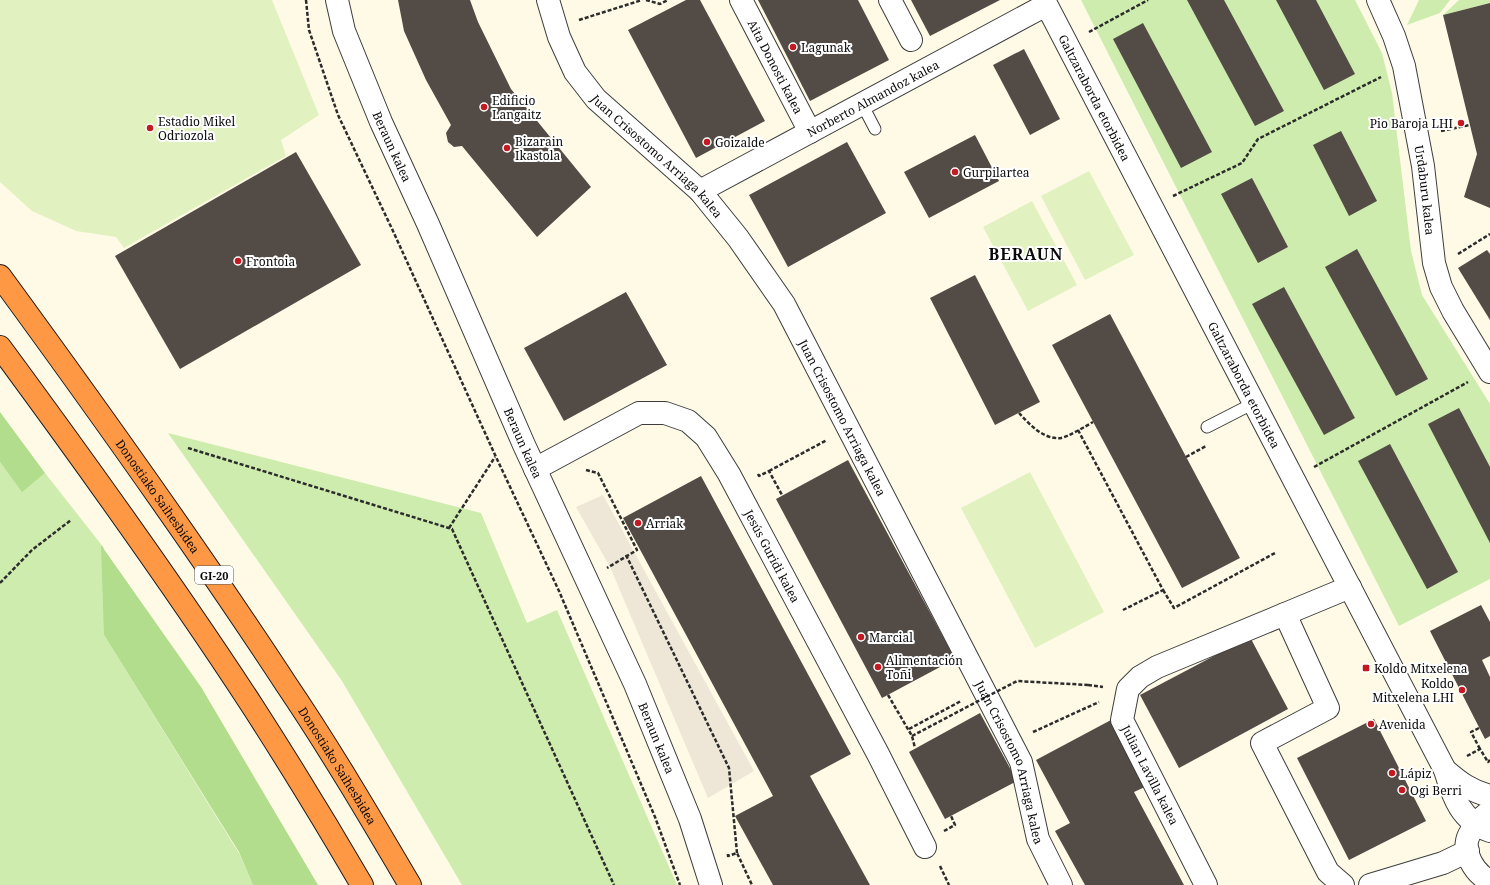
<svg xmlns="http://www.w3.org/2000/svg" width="1490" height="885" font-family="'Noto Serif',serif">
  <rect width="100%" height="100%" fill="#fffae6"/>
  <g fill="#ceecae">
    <polygon points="1081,0 1355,0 1382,53 1392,93 1411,251 1422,295 1490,404 1490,579 1399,626"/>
    <polygon points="1419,0 1450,0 1440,13 1407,25"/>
    <polygon points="1459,0 1490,0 1490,3 1443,15"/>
    <polygon points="168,433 481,513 527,623 557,610 677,885 462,885 342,681"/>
    <polygon points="0,462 22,491 45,473 104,548 104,635 240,855 253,885 0,885"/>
  </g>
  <g fill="#b1dd8c">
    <polygon points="0,412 45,473 22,492 0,462"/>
    <polygon points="101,545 201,687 318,885 253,885 239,852 104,635"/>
  </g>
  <g fill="#e1f2c0">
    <polygon points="0,0 272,0 319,115 281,140 286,156 124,248 116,237 76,231 32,211 0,182"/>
    <polygon points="1089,171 1134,255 1085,280 1041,196"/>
    <polygon points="1032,201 1077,285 1028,311 983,227"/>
    <polygon points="1030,472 1104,612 1035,648 961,508"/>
  </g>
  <polygon fill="#eee7d7" points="603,495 754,771 708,798 610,567 576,507"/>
  <g fill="#534b45">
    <polygon points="398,0 470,0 478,22 511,89 591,187 537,237 462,146 454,147 448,142 446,133 451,125 426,80 404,31"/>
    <polygon points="686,0 700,0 765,121 696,158 628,30"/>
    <polygon points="758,0 858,0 889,60 810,101"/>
    <polygon points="911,0 1000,0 930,36"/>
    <polygon points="1187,0 1224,0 1284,111 1255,126"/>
    <polygon points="1276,0 1316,0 1355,74 1324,90"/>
    <polygon points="1490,3 1490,208 1464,197 1477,154 1443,15"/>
    <polygon points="1143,23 1212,152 1181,168 1113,39"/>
    <polygon points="1024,49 1060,119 1030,135 993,65"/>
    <polygon points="1341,131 1377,201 1349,216 1313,145"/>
    <polygon points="975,135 999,181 929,218 904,172"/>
    <polygon points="847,142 886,213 788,267 749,195"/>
    <polygon points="296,152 361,265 180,369 115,256"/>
    <polygon points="1252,178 1288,247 1258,263 1221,194"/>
    <polygon points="1357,249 1428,379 1396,396 1325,267"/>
    <polygon points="1487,250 1490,254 1490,320 1458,268"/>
    <polygon points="975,275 1040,402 995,425 930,298"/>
    <polygon points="1284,287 1355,418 1324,435 1252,304"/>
    <polygon points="626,292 667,365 564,421 524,348"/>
    <polygon points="1110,314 1240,558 1182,588 1052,345"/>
    <polygon points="1459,408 1490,467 1490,543 1428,424"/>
    <polygon points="1390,444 1458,572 1427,589 1358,461"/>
    <polygon points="848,460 955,659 882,698 776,499"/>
    <polygon points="701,476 851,754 810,776 870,885 773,885 735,816 773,796 623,518"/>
    <polygon points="1481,605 1490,622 1490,656 1482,660 1490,677 1490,736 1485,739 1430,631"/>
    <polygon points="1250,637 1288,709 1179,768 1140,695"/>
    <polygon points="980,713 1017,781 945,819 909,752"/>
    <polygon points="1374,719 1426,821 1349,860 1297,758"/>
    <polygon points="1111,720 1147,786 1134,792 1184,885 1085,885 1055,831 1070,823 1036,760"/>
  </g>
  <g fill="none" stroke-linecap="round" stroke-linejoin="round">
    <g stroke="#3d3d3d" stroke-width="13">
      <g id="service">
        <polyline points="862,104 875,129"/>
        <polyline points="1207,427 1254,403"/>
      </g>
    </g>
    <g stroke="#3d3d3d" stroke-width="24">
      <g id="minor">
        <path id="s1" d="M548,0L559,37L575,72L596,99L700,191L738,238L784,304L1021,762L1038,839L1061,885"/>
        <path id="s2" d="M741,0L810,132"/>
        <polyline points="890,0 911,40"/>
        <path id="s3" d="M1044,0L1445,770C1453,797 1461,821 1490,831"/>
        <path id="s4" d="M1378,0L1394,36L1404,66L1423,166L1434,263L1441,287L1453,311L1490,372"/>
        <path id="s5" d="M700,191L1046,5"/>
        <path id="s6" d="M535,469L639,413H665L688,421L706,437L729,474L878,754L925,847"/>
        <path d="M1445,770C1460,783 1471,791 1490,796"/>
        <path d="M1490,811C1481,818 1474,825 1469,835C1461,852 1475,874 1490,881"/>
        <polyline points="1206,885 1122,720 1128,689 1140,677 1157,667 1285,614"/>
        <polyline points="1343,885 1328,872 1262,743 1328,708 1285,614 1350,587"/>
        <polyline points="1370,885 1443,863 1468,851"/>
      </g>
    </g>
    <g stroke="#3d3d3d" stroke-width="24">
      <g id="tertiary">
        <path id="s7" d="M337,0L344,31L381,122L428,224L524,445L635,684L690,819L711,885"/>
      </g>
    </g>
    <g stroke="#1b1b1b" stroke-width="24">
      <g id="motorway">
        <path id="s8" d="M0,276C98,410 195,545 286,684C330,749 370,817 410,885"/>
        <path d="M0,347C87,465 173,584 253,707C291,766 327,825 362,885"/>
      </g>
    </g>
    <g stroke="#2c2c2c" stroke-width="2.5" stroke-dasharray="4 2" stroke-linecap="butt">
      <polyline points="306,0 309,30 338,115 393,231 496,457 559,591 655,817 680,885"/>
      <polyline points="646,0 660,4 668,0"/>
      <polyline points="579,20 642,0"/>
      <polyline points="1089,32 1148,0"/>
      <polyline points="1441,131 1470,125"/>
      <polyline points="1173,196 1242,163 1258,139 1381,77"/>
      <polyline points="1458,254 1490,234"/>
      <path d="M1019,413C1030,425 1044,440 1061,438C1068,437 1086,426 1093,422"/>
      <polyline points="1078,430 1163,590 1123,610"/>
      <polyline points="188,448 452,529 614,885"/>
      <polyline points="1186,457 1206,446"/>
      <polyline points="1314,467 1468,382"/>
      <polyline points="586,470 598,473 637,550 607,568"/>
      <polyline points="769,471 827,440"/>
      <polyline points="758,474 759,476 769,471 782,495"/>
      <polyline points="449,528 495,457"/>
      <polyline points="626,555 729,768 737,853"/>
      <polyline points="0,583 32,550 71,520"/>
      <polyline points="1163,590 1174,608 1275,553"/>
      <polyline points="1088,685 1103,687"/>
      <polyline points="888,695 912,736 915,748"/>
      <polyline points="1479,728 1471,732 1480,749"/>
      <polyline points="909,729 961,701"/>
      <polyline points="1033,732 1099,702"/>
      <polyline points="912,736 965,708"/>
      <polyline points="1467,756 1480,749 1488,762 1490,760"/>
      <polyline points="944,831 955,825 951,816"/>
      <polyline points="728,854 728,856 737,853 752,885"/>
      <polyline points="940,866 949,885"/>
    </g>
    <use href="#service" stroke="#fff" stroke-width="11"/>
    <use href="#minor" stroke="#fff" stroke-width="22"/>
    <use href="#tertiary" stroke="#fff" stroke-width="22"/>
    <use href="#motorway" stroke="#ff9844" stroke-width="22"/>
    <polyline stroke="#2c2c2c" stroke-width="2.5" stroke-dasharray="4 2" stroke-linecap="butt" points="965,708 1017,681 1088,685"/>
  </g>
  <g fill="#c31922" stroke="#fff" stroke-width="1.5">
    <circle cx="793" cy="47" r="4"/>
    <circle cx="484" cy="107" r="4"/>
    <circle cx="1461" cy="123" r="4"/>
    <circle cx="150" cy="128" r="4"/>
    <circle cx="707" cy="142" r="4"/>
    <circle cx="507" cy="148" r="4"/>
    <circle cx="955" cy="172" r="4"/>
    <circle cx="238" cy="261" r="4"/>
    <circle cx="638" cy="523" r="4"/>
    <circle cx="861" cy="637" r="4"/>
    <circle cx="878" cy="667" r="4"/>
    <rect x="1362" y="664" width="8" height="8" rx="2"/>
    <circle cx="1462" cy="690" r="4"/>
    <circle cx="1371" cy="724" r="4"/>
    <circle cx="1392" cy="773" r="4"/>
    <circle cx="1402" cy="790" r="4"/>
  </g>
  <g text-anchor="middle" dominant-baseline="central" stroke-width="4" stroke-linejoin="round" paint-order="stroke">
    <rect fill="#fff" stroke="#545454" stroke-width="1" x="195" y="566" width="38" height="18" rx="3"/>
    <g font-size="11" font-weight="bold" fill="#0a0a0a">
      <text x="214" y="575">GI-20</text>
    </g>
    <g font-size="12" fill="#0a0a0a" stroke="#fff" text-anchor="start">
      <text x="801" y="47">Lagunak</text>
      <text x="492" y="100">Edificio<tspan x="492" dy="14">Langaitz</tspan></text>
      <text x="158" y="121">Estadio Mikel<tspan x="158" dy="14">Odriozola</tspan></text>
      <text x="1453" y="123" text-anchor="end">Pio Baroja LHI</text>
      <text x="515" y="141">Bizarain<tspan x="515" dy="14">Ikastola</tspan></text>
      <text x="715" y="142">Goizalde</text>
      <text x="963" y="172">Gurpilartea</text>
      <text x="246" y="261">Frontoia</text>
      <text x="646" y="523">Arriak</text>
      <text x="869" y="637">Marcial</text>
      <text x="886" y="660">Alimentación<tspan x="886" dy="14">Toñi</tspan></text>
      <text x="1374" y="668">Koldo Mitxelena</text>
      <text x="1454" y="683" text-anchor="end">Koldo<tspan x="1454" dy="14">Mitxelena LHI</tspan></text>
      <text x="1379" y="724">Avenida</text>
      <text x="1400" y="773">Lápiz</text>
      <text x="1410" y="790">Ogi Berri</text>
    </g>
    <g font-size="12" fill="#0a0a0a" stroke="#fff">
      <text stroke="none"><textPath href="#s2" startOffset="75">Aita Donosti kalea</textPath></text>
      <text stroke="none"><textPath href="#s5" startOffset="196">Norberto Almandoz kalea</textPath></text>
      <text stroke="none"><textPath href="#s3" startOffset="110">Galtzaraborda etorbidea</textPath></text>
      <text stroke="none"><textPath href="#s7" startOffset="157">Beraun kalea</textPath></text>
      <text stroke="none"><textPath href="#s1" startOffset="195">Juan Crisostomo Arriaga kalea</textPath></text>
      <text stroke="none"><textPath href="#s4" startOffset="197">Urdaburu kalea</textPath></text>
      <text stroke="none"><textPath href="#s3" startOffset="434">Galtzaraborda etorbidea</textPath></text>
      <text stroke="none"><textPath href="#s1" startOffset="519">Juan Crisostomo Arriaga kalea</textPath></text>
      <text stroke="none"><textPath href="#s7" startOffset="481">Beraun kalea</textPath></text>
      <text stroke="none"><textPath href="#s8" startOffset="271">Donostiako Saihesbidea</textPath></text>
      <text stroke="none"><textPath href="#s6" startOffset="329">Jesús Guridi kalea</textPath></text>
      <text stroke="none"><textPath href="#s7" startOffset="805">Beraun kalea</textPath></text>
      <text stroke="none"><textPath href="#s1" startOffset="903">Juan Crisostomo Arriaga kalea</textPath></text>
      <text stroke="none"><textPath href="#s8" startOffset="595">Donostiako Saihesbidea</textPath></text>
      <text transform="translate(1150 775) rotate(63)">Julian Lavilla kalea</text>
    </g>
    <g font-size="16" font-weight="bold" letter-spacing="1" fill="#0a0a0a" stroke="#fff">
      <text x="1026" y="254">BERAUN</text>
    </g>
  </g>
</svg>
